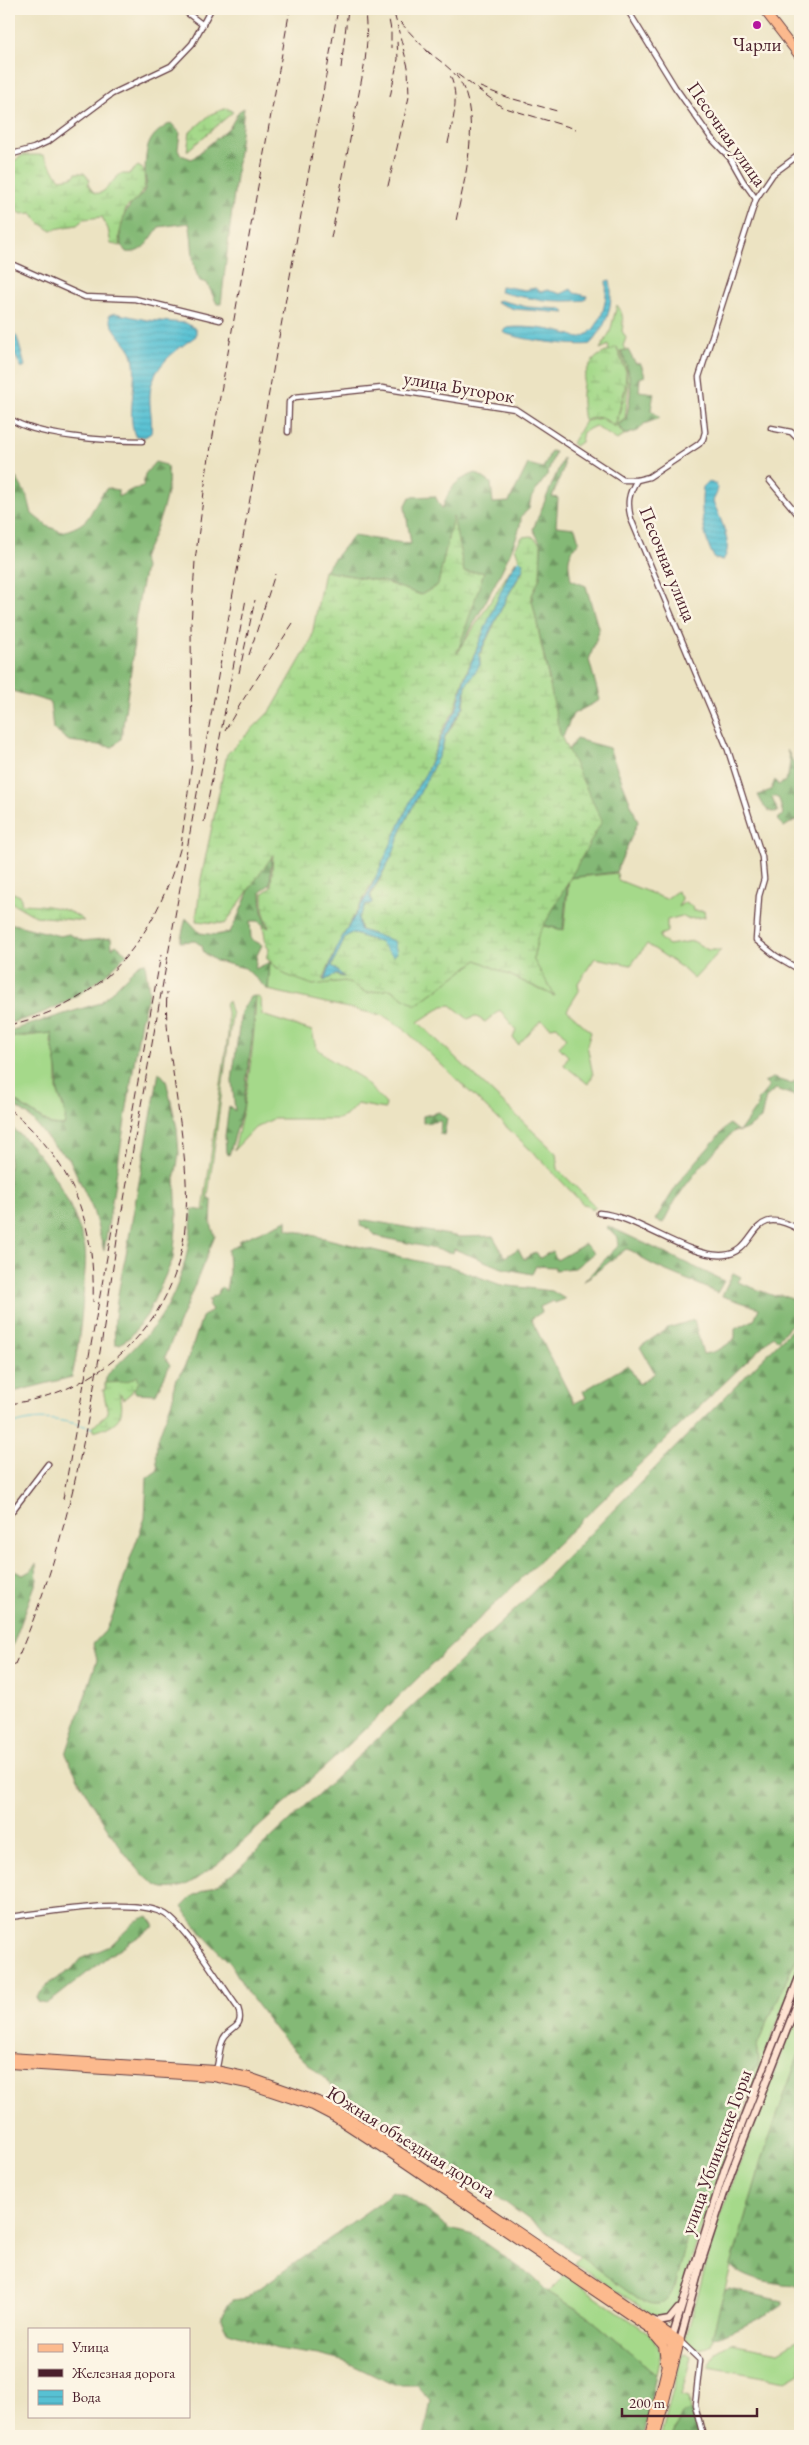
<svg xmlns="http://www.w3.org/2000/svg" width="809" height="2445" font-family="'EB Garamond',serif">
  <defs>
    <pattern id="forest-firs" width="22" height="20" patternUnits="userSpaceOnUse" patternTransform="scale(1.25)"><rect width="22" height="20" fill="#84b976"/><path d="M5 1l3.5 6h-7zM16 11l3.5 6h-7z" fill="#6e9661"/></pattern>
    <pattern id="wetland-marsh" width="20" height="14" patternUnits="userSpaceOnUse" patternTransform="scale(1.25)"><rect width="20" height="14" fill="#a5d98a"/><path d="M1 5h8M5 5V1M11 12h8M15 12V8" fill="none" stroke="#90ba77"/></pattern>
    <pattern id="water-rules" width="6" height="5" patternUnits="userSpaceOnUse" patternTransform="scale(1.25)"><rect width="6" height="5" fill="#57c1d3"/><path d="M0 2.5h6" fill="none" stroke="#4da5b5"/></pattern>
  </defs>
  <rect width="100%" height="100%" fill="#fcf5e5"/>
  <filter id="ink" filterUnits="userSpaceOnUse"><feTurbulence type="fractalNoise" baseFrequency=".02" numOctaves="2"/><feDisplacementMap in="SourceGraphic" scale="10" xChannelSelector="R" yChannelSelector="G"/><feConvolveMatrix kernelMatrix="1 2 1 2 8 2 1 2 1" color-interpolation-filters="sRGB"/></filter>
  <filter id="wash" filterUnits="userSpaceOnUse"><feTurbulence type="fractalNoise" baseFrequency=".0096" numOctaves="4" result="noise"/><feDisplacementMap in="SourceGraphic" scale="20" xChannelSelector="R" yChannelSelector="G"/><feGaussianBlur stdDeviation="1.12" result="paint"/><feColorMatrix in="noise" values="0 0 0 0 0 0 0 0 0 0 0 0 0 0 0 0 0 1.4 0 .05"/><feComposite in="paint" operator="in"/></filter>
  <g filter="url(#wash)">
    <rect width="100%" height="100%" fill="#ece3c2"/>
    <g fill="#a5d98a" stroke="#787c5a">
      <path d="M617,305C623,312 624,322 622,331L626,338L623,346L626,350L620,351L630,371L625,419L617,425L624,435L617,440L595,426L583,432L581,442L575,446L572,443L585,421L601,418L615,427L626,389L627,371L617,347L608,352L609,345L600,349L610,332Z"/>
      <polygon points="617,873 618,880 666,899 677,891 682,899 678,907 685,902 692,906 693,911 704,911 705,917 687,919 682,916 667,920 667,932 660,935 660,939 668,945 693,941 708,950 721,950 694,979 681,967 647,944 631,965 595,958 578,983 579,991 567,1010 591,1032 587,1045 593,1075 588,1084 564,1065 568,1056 559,1047 566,1037 557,1026 551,1027 541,1020 518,1045 513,1038 516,1030 500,1010 485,1022 475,1016 468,1019 451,1005 443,1006 418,1022 556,1153 558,1169 596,1207 591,1210 586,1204 584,1205 541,1160 404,1029 384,1016 268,990 270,962 286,975 332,982 345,981 367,993 390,989 416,1005 477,960 554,996 533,959 538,936 534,924 564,930 569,878"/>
      <path d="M256,996L261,999L262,1015L312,1031L316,1047L331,1060L360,1077L386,1104L385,1109L357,1104L346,1116L338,1119H273L255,1128L234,1150C247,1099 254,1048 256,996Z"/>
      <polygon points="52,1033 51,1043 57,1061 57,1090 66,1116 64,1126 51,1125 9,1097 9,1038"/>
      <polygon points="800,1950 800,1965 719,2172 676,2308 671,2316 663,2319 653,2315 574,2263 580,2256 638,2299 675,2287 691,2221 701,2205 744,2084 759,2061 757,2045"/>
      <path d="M800,2005V2051L765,2150L731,2266L711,2345C703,2349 695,2351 688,2345L686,2337L719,2218Z"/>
      <polygon points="565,2275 653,2336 661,2353 656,2374 585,2314 548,2292"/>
      <polygon points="800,2339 800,2373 786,2381 709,2367 716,2352 731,2343 778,2352"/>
      <polygon points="687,2354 691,2356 681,2396 689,2398 691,2411 682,2414 672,2436 661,2436 681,2358 682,2355"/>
    </g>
    <g fill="url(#forest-firs)" stroke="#676c50">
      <path d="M244,108L221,304H217L207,283L200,281C190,265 194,242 189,223L159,227C150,239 143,255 126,252C117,242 119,220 128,209C133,201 141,198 145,189C147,183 145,176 145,170C146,144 149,135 171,123L180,133L178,149L181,155L192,159L230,127L239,111Z"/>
      <path d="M628,350L635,363L641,364L645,376L640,378L639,391L654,393L651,410L660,418L644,424L638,431L625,435L618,425L626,419C632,391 633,378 621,351Z"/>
      <path d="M551,451L555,452L547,475L531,498L529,509L521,516C524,538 469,631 456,656L483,572H464L453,517L438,585L421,595L384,582L324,571L353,536L411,544L405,507L410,497L435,496L442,509C450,487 454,481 476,473L491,483L493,503L509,502L528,464L543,468Z"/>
      <path d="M563,458V469L552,497L558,498L556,526L575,528L579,542C566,556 568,561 571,580L586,586L599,631L589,660L600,700L573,714L560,743L567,751L576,739L609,748L638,822L616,872L568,878L563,930L532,922L548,675L532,600V595L540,577L541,544L533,529Z"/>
      <path d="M155,462L166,465C176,483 153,541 142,558L145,567L135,621L133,657L121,739L113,747L69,741L53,729L50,702L9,690V472L17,479L28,498L32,514L47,526L62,532C97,522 86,511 107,488L118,490V497L133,489L143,487L145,474Z"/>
      <path d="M787,749L800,778V821L795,820L784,827L777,820L783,814L779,799L774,796L772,798L778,812C767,814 763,805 758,795L771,790L775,780L778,785L784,782L788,776L790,761Z"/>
      <path d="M272,855L270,884L261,892L262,911L268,928L258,921H250L251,939L262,945L257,955L255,969L270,962L268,990L245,968L216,961L204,953L202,946L195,941L180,942L186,918L200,933L216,935L230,932C245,907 251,873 272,855Z"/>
      <path d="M9,923L60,936L69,934L83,941L111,938L112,948L116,945L127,954C95,988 55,1013 9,1023Z"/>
      <path d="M145,962L149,993L141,1020L104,1251L93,1210L69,1158L54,1146L29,1116L9,1102V1097L50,1125L64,1126C68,1112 62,1105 58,1092C57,1088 58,1084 58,1080C58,1064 51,1049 52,1033L9,1037V1031L100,1003L140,963Z"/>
      <polygon points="255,996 253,1032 243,1108 229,1155 226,1153 225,1136 229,1106 235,1111 232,1081 241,1012 250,997"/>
      <path d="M159,1072L166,1080L177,1128L179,1154L175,1178L177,1218L173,1259L147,1315L131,1336L120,1344H115C112,1313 121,1280 127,1249C137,1190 149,1131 159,1072Z"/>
      <path d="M773,1078L792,1084L794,1081L800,1085V1098L776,1089L766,1097L761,1119C753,1124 743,1134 734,1131C706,1160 680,1187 663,1223L655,1220L681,1179L729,1124L739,1132L759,1104L757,1101L769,1087L764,1082Z"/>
      <polygon points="439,1112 447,1119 444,1135 440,1134 441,1121 423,1123 423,1116"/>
      <path d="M9,1126C43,1149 73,1203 84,1244C87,1255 85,1270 84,1282C82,1315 79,1345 72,1377L9,1393Z"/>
      <path d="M207,1198L212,1201L211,1224L215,1236L165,1357L170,1365L156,1394L136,1393L133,1388L139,1382L105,1383L107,1375C123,1359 140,1343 155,1325C179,1294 192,1248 192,1209L206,1211Z"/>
      <path d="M287,1220V1229L430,1264L449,1266L501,1285L552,1291L565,1299L555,1303L553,1301L540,1307L542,1312L531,1319L574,1403L586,1398L583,1391L628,1365L639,1384L655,1373L640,1347L668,1328L694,1320L703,1354C717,1352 725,1347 735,1338V1329L754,1320L759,1308L722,1296L733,1273L741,1277L738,1282L774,1296L782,1295L796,1301L800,1308V1324L793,1323L777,1340L773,1336L338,1755L218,1864C200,1874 188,1891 164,1888C135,1884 78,1782 66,1754L97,1660L93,1644L106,1630L114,1612L130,1559L145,1518L147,1478L158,1470C152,1440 163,1428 172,1401C175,1394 173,1386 176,1378L179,1377L189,1357L202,1317L212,1310L208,1304L210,1302L208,1300L217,1294L221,1287L226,1291L229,1272L228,1250L240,1243L238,1241Z"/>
      <polygon points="366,1220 460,1237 493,1236 505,1257 518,1249 524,1259 536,1252 540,1258 552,1251 557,1260 585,1244 594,1253 575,1268 555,1270 555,1267 536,1266 532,1274 502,1268 454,1249 453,1253 376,1236 369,1229 360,1226 361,1221"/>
      <path d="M608,1226L724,1281L717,1293C694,1281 669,1274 646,1261C638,1257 636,1251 626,1249L583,1282L618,1246L617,1238L607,1228Z"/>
      <path d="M793,1328L800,1329V1950L757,2045L759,2061L744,2084L701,2205C697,2210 693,2216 690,2222C684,2238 680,2300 660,2304C654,2305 644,2301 638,2299L480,2184L436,2157L336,2089L301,2057L278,2033L247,1992L231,1964L203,1935L182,1907L193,1896L220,1883L239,1868L517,1608Z"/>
      <polygon points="9,1561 12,1570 23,1575 30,1571 36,1564 37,1580 9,1655"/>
      <polygon points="148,1916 155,1926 110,1955 54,1999 46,2004 38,2002 37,1997 48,1984 72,1969 80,1959 110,1946 136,1921"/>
      <path d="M800,2051V2286C780,2286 745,2281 731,2266L765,2150Z"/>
      <polygon points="392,2191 405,2195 450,2229 473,2235 533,2277 548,2292 585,2314 656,2374 644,2436 424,2436 431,2401 416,2385 394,2385 346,2362 318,2355 277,2349 227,2331 221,2319 223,2312 232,2300 246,2298 383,2200"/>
      <path d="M729,2289L783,2301V2304C771,2313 725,2337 712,2337L723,2295L725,2290Z"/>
      <polygon points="691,2411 698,2420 702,2436 672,2436 682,2414"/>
    </g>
    <g fill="url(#wetland-marsh)" stroke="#787c5a">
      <polygon points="227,108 233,112 187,151 190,132 211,114"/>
      <path d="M23,155H43L60,179L73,177L76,173H84L90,180L88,184C99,206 109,183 120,174H129L138,166L144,170L145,187L137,199L126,208L119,236L121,246L111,244L108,229L102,217L84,219L77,225L50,230L40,223L32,213L22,214L9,206V179L15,172L11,163Z"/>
      <path d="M616,347L626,371L625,389L615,426L601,417L584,420C580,401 580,369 598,356C604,352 611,351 616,347Z"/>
      <polygon points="453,516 464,572 484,572 457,654 516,561 509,573 464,678 455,710 444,727 426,773 415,791 384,862 340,941 323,980 336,975 344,977 332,966 345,938 351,933 379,942 392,955 397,953 393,941 361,930 358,918 366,905 372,903 371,895 392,856 403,826 441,751 445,737 464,707 466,685 480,665 480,654 507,597 524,569 523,563 519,559 515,548 522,537 532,536 541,544 540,577 532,595 532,600 560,734 602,821 538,936 533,959 555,996 477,960 416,1005 390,989 367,993 345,981 313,985 286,975 266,958 269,949 266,945 263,925 269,928 263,910 263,893 271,887 273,855 225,924 196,921 201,879 227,754 272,709 311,641 324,571 384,582 421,595 438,585"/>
      <path d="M9,891L20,896L22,904C42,905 68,906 84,921L35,916L9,901Z"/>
      <polygon points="228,1001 232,1015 206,1211 203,1211 228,1035 228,1016 225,1004"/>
      <path d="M137,1376L139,1382L130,1394L124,1399L120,1394C126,1419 116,1425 94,1432L92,1428L108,1413L103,1390H105V1383C118,1382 126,1384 137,1376Z"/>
    </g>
    <g fill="url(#water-rules)" stroke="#50707f">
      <path d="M610,280C614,304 607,327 590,344C577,347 513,339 503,332L506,328C524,325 563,330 578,338C601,334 608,300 606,281Z"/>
      <path d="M501,286L525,290L535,288L541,292L547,290L561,294L571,289L574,293L587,296L585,300C557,303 527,299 500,292Z"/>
      <polygon points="499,300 527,307 562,309 565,313 514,309 496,302"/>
      <path d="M115,313L147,320L186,323L196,329V336C175,351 152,366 150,394C149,408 153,418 151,433L145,437L135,436C125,410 141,373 131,351C124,339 111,330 109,315Z"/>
      <polygon points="9,328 17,337 25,366 22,368 9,345"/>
      <path d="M708,482L716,484C719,492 716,494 713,501C719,517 735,545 723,560L715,559C703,539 700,510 703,487Z"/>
      <polygon points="519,559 523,563 523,569 507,597 483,646 479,654 480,665 466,685 463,707 445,736 441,751 403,826 392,856 370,895 372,903 366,905 358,918 360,930 394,941 397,953 394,956 392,955 379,942 351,933 345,938 332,966 344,977 336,974 324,981 340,941 369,892 415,791 426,773 445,728 456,711 465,678 488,621 509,573"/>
    </g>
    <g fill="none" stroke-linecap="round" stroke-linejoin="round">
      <path stroke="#57c1d3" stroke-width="1" d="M9,1426C37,1414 63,1420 92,1428"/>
    </g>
  </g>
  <g filter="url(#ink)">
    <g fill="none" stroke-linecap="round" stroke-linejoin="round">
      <g stroke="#623c42" stroke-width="7">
        <g id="street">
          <polyline points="182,9 203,25"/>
          <polyline points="9,155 34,148 49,141 112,94 171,66 192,44 211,9"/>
          <polyline points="756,199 773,174 800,154"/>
          <polyline points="9,263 85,297 135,299 220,320"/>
          <path d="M9,418C35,437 109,441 142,441"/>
          <polyline points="771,428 791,432 800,441"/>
          <polyline points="288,432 289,402 295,397 382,388 515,409 623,480 637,480 649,477 699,444 703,439 705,432 699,377 756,199 743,181 730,158 711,138 675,87 627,9"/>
          <path d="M637,480C628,494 627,503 631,519L728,750L762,857L764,879L759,896L756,940L776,956L800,970"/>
          <polyline points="770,481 800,517"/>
          <path d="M599,1213C638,1216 687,1258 724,1255C760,1253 747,1200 800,1230"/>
          <polyline points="9,1515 48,1464"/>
          <path d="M9,1917C45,1913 134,1896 165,1914C187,1928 221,1985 238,2008C246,2031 226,2026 222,2042C219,2051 219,2061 216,2070"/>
          <polyline points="680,2341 700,2360 695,2405 703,2436"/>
        </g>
      </g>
      <g stroke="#623c42" stroke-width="9">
        <g id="secondary">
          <polyline points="652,2320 658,2322 669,2320 678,2309"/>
          <polyline points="673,2335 725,2168 800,1975"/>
          <polyline points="680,2341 701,2263 731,2172 800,1996"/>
        </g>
      </g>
      <g stroke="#623c42" stroke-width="10">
        <g id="primary">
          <polyline points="763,9 800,57"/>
          <polyline points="9,2057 216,2070 249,2077 321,2102 359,2124 680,2341 656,2436"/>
          <polyline points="9,2064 214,2077 247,2084 313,2106 336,2118 396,2157 678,2348"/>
          <polyline points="653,2334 663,2346 665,2361"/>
          <polyline points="650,2436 673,2339"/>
        </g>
      </g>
      <use href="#street" stroke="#fff" stroke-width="4.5"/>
      <use href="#secondary" stroke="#fee3d2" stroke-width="6"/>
      <use href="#primary" stroke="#fcba8e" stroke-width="8"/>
      <g stroke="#4a1f2b" stroke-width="1" stroke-dasharray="8 4" stroke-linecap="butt">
        <polyline points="375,9 377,15"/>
        <polyline points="387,9 391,30 391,48"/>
        <polyline points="400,22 431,55"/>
        <path d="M426,50C437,59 450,67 458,78C483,116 464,180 456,221"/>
        <polyline points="341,68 348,9"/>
        <polyline points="457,74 502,107 576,129"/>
        <polyline points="480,87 506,97 557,111"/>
        <polyline points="390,97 398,59 397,40"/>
        <path d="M448,143C453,120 460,98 450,75"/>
        <polyline points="388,186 409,97 408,67 393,9"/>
        <polyline points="331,238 365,62 367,41 365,9"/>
        <polyline points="249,655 275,574"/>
        <polyline points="239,673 255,600"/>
        <polyline points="225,731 241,703 293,623"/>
        <polyline points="204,822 246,599"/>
        <polyline points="181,845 192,763 191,625 195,561 207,469 290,9"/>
        <path d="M9,1025C105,1003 155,939 181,846"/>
        <path d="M9,1109C71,1159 96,1222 93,1302"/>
        <polyline points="122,1169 161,955"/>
        <path d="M9,1404C57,1398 101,1377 134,1341C208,1261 186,1169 173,1072C169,1046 165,1019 167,993"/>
        <polyline points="63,1499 113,1224"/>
        <path d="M9,1677C74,1539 96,1384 118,1233L338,9"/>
      </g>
    </g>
  </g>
  <circle fill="#b5179e" stroke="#fcf5e5" stroke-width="2" cx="757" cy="25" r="5"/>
  <g text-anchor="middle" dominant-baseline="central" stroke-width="5" stroke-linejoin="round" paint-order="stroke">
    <g font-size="19" fill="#4a1f2b" stroke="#fcf5e5">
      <text x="757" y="44">Чарли</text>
    </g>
    <g font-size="19" fill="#4a1f2b" stroke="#fcf5e5">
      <text transform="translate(727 134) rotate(55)">Песочная улица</text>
      <text transform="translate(459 387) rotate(10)">улица Бугорок</text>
      <text transform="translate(668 564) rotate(68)">Песочная улица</text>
      <text transform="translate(411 2142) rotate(32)">Южная объездная дорога</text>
      <text transform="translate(716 2152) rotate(-70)">улица Ублинские Горы</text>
    </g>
  </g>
  <rect width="809" height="2445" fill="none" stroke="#fcf5e5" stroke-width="30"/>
  <rect x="28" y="2328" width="162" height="90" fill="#fcf5e5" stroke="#b59f9b"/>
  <rect x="38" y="2344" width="25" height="8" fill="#fcba8e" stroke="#b59f9b"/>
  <text x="72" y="2352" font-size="15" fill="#4a1f2b">Улица</text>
  <rect x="38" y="2369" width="25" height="8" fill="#4a1f2b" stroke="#b59f9b"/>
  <text x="72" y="2378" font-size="15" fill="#4a1f2b">Железная дорога</text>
  <rect x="38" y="2390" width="25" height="15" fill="url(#water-rules)" stroke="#b59f9b"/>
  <text x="72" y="2402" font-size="15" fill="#4a1f2b">Вода</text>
  <path d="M622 2408v8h135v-8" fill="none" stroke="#4a1f2b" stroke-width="2.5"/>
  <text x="629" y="2408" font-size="15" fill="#4a1f2b" stroke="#fcf5e5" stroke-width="4" paint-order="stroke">200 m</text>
</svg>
